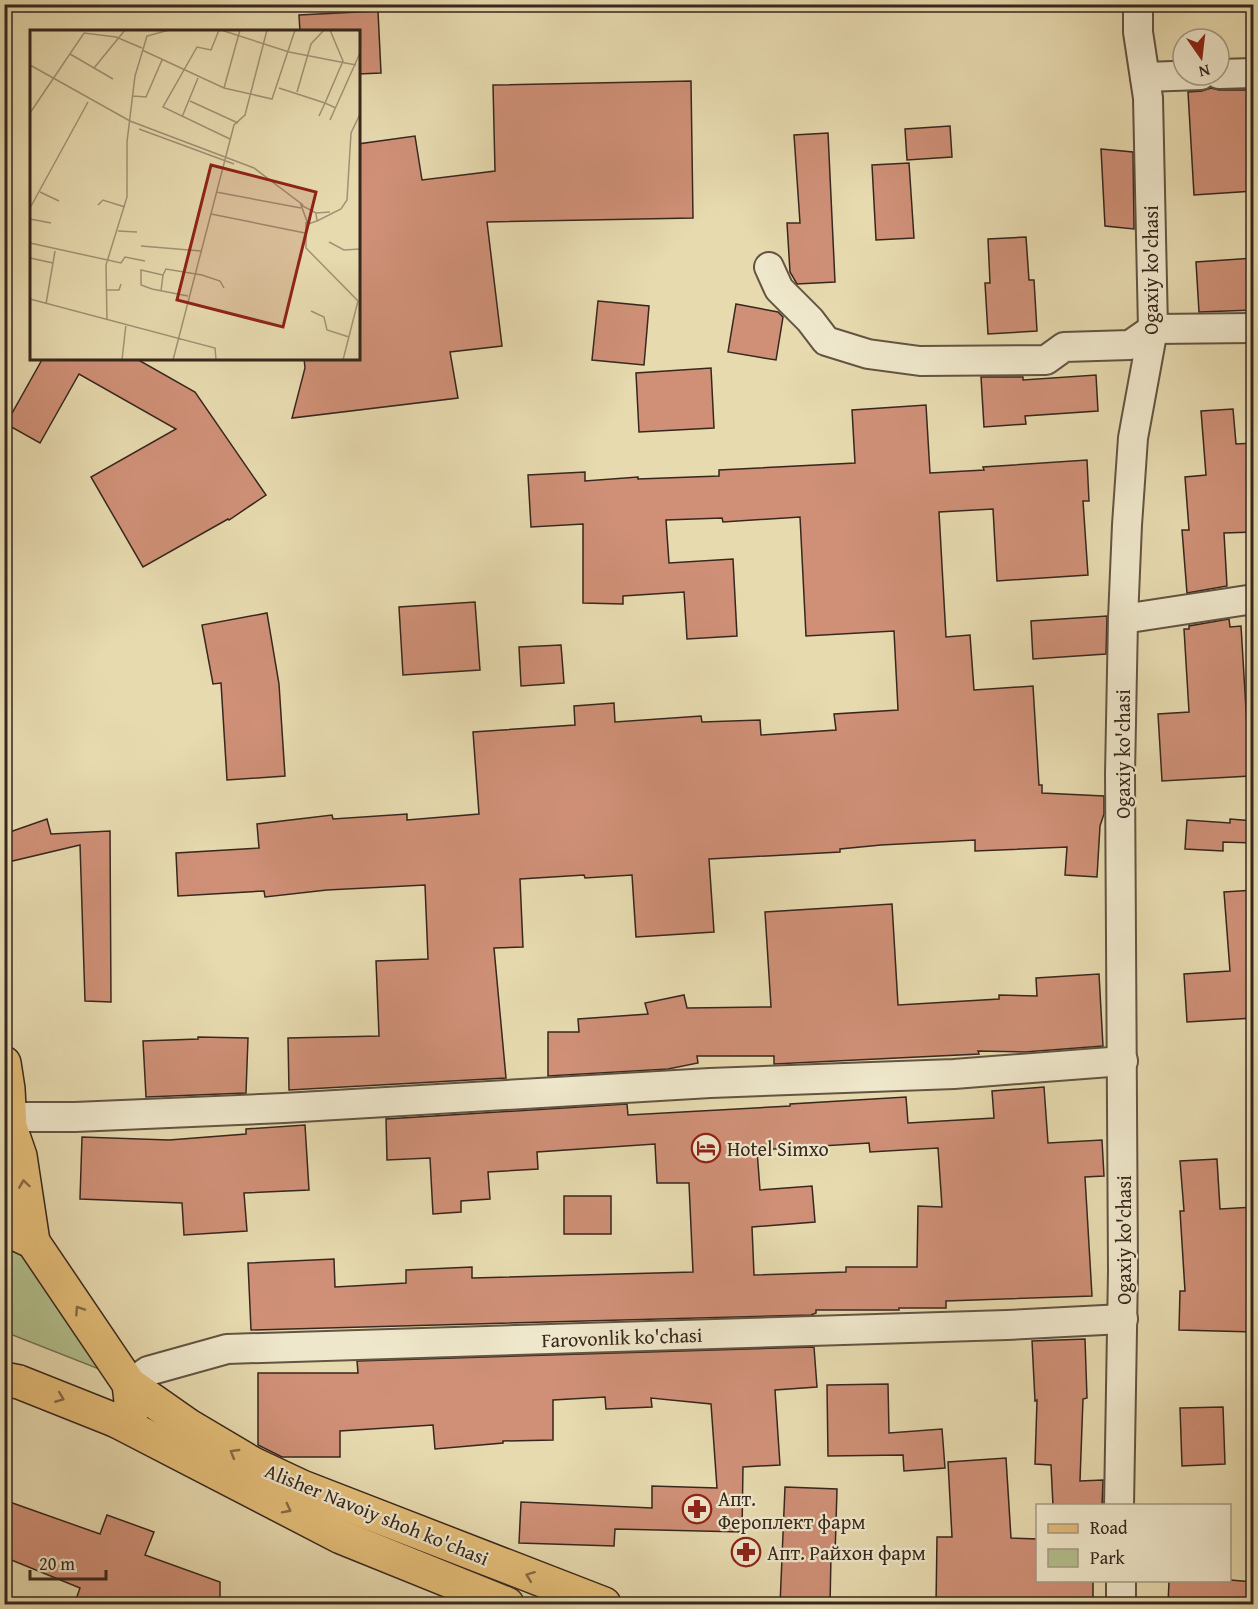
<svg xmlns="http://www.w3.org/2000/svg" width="1258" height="1609" font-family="'Gentium Book Plus',serif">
  <rect width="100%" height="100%" fill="#e7daaf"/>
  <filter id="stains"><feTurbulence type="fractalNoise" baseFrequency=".00333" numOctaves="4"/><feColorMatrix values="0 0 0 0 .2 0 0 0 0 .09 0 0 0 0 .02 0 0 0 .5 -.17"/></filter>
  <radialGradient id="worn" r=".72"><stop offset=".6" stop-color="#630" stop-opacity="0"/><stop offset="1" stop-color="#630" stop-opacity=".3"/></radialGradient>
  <polygon fill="#b3c08d" stroke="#757455" stroke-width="1.5" points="4,1251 18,1252 29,1258 99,1369 5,1332"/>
  <g fill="#cf9077" stroke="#37271d" stroke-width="1.5" fill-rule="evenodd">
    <polygon points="378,11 381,73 358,74 358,32 300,32 299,15"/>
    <polygon points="691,81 693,218 487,222 502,346 450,352 458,398 292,418 305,368 304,358 358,358 358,144 415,136 422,180 495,171 493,85"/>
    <polygon points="1211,88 1219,90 1252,90 1254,191 1194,195 1188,92 1202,91"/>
    <polygon points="950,126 952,157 907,160 905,129"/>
    <polygon points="828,133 835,282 797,284 790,272 787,223 800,223 794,135"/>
    <polygon points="1101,149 1133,152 1134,229 1105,226"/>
    <polygon points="909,163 914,238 876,240 872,165"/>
    <polygon points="1026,237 1029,280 1034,280 1037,331 988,334 985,283 990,283 988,239"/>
    <polygon points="1254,258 1254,310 1199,312 1196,262"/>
    <polygon points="598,301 649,306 644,365 592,360"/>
    <polygon points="736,304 778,312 783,317 776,360 728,352"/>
    <polygon points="43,358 135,358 195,392 266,495 229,520 228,519 143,567 91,477 176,429 79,374 40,443 6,424"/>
    <polygon points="711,368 714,428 639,432 636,373"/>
    <polygon points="1096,375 1098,411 1025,416 1026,424 984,427 981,377 1023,377 1023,380"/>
    <polygon points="926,405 930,473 984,470 983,467 1087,460 1089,501 1083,501 1088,575 997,581 993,509 939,512 946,637 970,635 974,690 1033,686 1039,785 1042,785 1042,793 1104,796 1104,814 1100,826 1097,877 1065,875 1067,847 975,851 975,840 881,845 840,849 840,852 709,859 714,932 636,937 632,875 585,878 584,875 520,879 523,947 494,948 506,1078 289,1090 288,1038 379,1036 376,961 428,959 425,885 327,890 265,897 264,891 178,896 176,853 259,848 257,824 332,815 333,819 407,814 407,820 479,814 473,732 575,725 574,706 614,703 615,722 701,716 702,722 760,720 761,735 836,730 834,714 898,710 894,631 806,636 800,517 723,522 722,518 666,520 669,563 733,559 737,636 687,639 684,592 623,596 623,604 583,603 583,524 531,527 528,475 585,472 585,481 638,477 638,479 719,476 719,470 855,463 852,410"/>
    <polygon points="1233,409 1236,444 1254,443 1254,532 1224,533 1227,586 1187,593 1182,530 1189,530 1185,477 1206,475 1201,411"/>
    <polygon points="475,602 480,670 403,675 399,607"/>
    <polygon points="267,613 279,684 285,776 227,780 221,683 213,684 202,625"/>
    <polygon points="1107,616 1106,654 1033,659 1031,621"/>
    <polygon points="1229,619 1230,627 1241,626 1250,776 1162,781 1158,714 1189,712 1184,629 1189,629 1189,626"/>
    <polygon points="561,645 564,683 521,686 519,647"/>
    <polygon points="47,819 51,834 110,831 111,1002 85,1001 80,845 4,863 4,834"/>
    <polygon points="1230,819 1254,821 1254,843 1223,842 1223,851 1185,849 1187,820 1230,823"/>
    <polygon points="1254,890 1254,1018 1187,1022 1184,974 1230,971 1224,892"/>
    <polygon points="892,904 898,1005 999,999 999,995 1037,996 1036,978 1099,974 1103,1046 1025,1052 978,1051 979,1054 774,1064 774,1056 697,1056 698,1063 668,1069 548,1076 548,1032 579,1032 578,1019 648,1014 645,1003 684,995 687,1008 771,1007 765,912"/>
    <polygon points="198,1037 248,1038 246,1093 146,1097 143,1041 198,1039"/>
    <path d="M1044,1087L1048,1143L1102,1140L1104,1176L1085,1177L1092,1296L946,1301V1308H899V1310H816V1313L811,1315L251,1330L248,1263L334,1259L335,1287L406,1283V1270L472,1267V1278L693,1272L689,1183H657L655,1144L537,1152L538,1169L488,1172L490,1199L461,1201V1212L433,1214L430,1158L387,1160L386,1119L627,1104L628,1115L790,1106V1104L906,1097L908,1123L994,1118L992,1091ZM869,1143L870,1152L938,1148L942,1207L918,1206L917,1267H846V1272L754,1275L752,1227L815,1222L812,1186L760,1190L757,1150Z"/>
    <polygon points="305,1125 309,1190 244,1193 247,1231 184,1235 182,1203 80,1199 82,1137 169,1140 246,1134 246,1129"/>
    <polygon points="1217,1159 1220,1209 1254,1207 1254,1332 1179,1330 1180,1291 1185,1291 1180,1211 1184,1211 1180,1161"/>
    <rect x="564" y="1196" width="47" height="38"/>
    <polygon points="1085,1339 1087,1398 1083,1399 1080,1481 1103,1480 1102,1506 1053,1506 1051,1465 1035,1464 1037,1400 1035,1401 1032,1341"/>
    <polygon points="814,1347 817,1387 775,1390 780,1465 743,1467 742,1532 615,1529 614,1546 519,1543 521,1502 652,1508 652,1486 717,1488 711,1404 651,1398 652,1407 606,1409 605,1397 553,1400 553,1440 503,1441 503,1443 435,1449 433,1425 340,1431 340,1457 282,1457 258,1445 258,1373 358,1373 357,1361"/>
    <polygon points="888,1384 889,1433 942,1429 945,1468 904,1471 903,1455 828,1456 827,1385"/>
    <polygon points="1223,1407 1225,1464 1182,1466 1180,1408"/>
    <polygon points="1006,1458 1011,1538 1038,1539 1038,1581 1093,1581 1093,1605 936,1605 937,1537 952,1537 948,1462"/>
    <polygon points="785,1487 837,1489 835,1556 831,1555 830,1605 780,1605"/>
    <polygon points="4,1500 100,1534 107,1515 154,1532 145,1555 220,1582 220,1605 74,1605 80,1588 4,1557"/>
    <polygon points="1230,1580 1254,1582 1254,1605 1168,1605 1169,1581"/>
  </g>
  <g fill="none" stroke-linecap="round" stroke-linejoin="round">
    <g stroke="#635442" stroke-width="32">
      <g id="minor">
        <polyline points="1219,74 1254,73"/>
        <polyline points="1145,77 1201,75"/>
        <polyline points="769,267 779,289 810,320 826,341 868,354 920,361 1046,360 1064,347 1130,345 1153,329 1254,328"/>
        <polyline points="1123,619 1254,599"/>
        <polyline points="10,1117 75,1117 284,1108 710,1083 954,1074 1123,1061"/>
        <polyline points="129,1384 148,1371 227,1349 1007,1325 1123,1319"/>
        <polyline points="1119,1506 1123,1271 1120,774 1123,619 1127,525 1133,438 1153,329 1148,98 1138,32 1138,4"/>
        <polyline points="1121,1580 1121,1604"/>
      </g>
    </g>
    <g stroke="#37271d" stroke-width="36">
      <g id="major">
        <polyline points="4,1063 8,1089 10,1127 20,1156 33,1242"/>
        <polyline points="4,1228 33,1242 129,1384 132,1410 117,1421 19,1382 4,1379"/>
        <polyline points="129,1384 189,1426 253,1464 302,1487 604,1604"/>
        <polyline points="117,1421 341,1537 507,1604"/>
      </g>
    </g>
    <use href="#minor" stroke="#efe7cb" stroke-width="28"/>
    <use href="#major" stroke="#e4bd78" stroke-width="33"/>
  </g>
  <defs><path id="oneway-chevron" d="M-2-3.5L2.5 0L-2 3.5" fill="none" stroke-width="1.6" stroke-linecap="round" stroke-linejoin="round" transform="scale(1.5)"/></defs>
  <g stroke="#856a46">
    <use href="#oneway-chevron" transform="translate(24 1184) rotate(-98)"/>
    <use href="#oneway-chevron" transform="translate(79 1310) rotate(-124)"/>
    <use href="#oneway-chevron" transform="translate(60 1398) rotate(22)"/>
    <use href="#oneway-chevron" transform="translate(234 1453) rotate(-150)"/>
    <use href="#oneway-chevron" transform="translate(287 1509) rotate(27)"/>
    <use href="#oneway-chevron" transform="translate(530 1576) rotate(-159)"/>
  </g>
  <defs>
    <g id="hotel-ring" transform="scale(1.5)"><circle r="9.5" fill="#efe7cb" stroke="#8f2418" stroke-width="1.5"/><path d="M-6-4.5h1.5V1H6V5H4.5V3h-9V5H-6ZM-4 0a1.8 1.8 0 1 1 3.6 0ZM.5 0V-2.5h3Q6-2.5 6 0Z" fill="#8f2418"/></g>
    <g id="pharmacy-ring" transform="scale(1.5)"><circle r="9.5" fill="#efe7cb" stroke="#8f2418" stroke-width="1.5"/><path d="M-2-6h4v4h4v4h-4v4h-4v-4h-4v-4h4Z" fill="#8f2418"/></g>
  </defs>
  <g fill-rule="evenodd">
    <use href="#hotel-ring" x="706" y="1148"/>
    <use href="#pharmacy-ring" x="697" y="1509"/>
    <use href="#pharmacy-ring" x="746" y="1552"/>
  </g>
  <g text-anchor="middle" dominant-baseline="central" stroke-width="4.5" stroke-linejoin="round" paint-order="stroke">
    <g font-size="20" fill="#37271d" stroke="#efe7cb">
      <text transform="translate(1150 270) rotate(-90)">Ogaxiy ko'chasi</text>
      <text transform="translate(1122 754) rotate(-90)">Ogaxiy ko'chasi</text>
      <text transform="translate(1123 1240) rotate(-90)">Ogaxiy ko'chasi</text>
      <text transform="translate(622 1337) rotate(-2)">Farovonlik ko'chasi</text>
      <text transform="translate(377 1514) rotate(22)">Alisher Navoiy shoh ko'chasi</text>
    </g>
    <g font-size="20" fill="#37271d" stroke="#efe7cb" text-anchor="start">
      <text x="727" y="1148">Hotel Simxo</text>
      <text x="718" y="1498">Апт.<tspan x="718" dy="23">Фероплект фарм</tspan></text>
      <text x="767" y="1552">Апт. Райхон фарм</text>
    </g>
  </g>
  <g transform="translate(30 30)">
    <rect width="330" height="330" fill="#e7daaf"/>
    <path fill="none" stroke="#a19275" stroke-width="1.5" d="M189,0L181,20L167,17L133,77L200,109M191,0L259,22L326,35M112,20L194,58L242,69L265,0M40,24L83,49M0,35L100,91L224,138L273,175M64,38L95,0M194,58L210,0M249,58L295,73L313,31L300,0M267,62L281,14L294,0M103,66L116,67L132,30M160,71L208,93M0,83L54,3L86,7L112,18M289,86L295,73L306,78M152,87L168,48M300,90L330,23M109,99L204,134M10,162L29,171M186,162L271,178M68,175L73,170L95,177M0,178L58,72M286,183L287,191L278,194L271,175L286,183L300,182M181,184L275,203M0,189L21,193M287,191L311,179L317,170L321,103L330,84M276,192V218L328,271L313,330M88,201L107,202M299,212L314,220L330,219M0,213L91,233L95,227L115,231M111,216L171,221M0,228L23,233M133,245L136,239L172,245L190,251L194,258M77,260H89L91,254M131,261L133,245L111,240V255L122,259L158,266M0,269L185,318L186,330M16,274L25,221M281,281L294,287L297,300L319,307M77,290L76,235L97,167V112L105,46L117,6L139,0M92,330L96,294M143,330L204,95L215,85L237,0"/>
    <path fill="#8f2418" fill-opacity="0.15" stroke="#8f2418" stroke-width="3" d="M181,135L286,162L253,297L147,270Z"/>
    <rect width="330" height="330" fill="none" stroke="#37271d" stroke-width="3"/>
  </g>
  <rect width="1258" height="1609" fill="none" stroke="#e7daaf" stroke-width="24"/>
  <rect x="6" y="6" width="1246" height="1597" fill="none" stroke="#37271d" stroke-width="3"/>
  <rect x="12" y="12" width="1234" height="1585" fill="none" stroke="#37271d" stroke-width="1.5"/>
  <rect x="1036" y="1504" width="195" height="78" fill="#efe7cb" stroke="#a59a85" stroke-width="1.5"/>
  <rect x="1048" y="1524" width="30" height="9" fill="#e4bd78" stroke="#a59a85" stroke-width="1.5"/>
  <text x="1090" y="1534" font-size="18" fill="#37271d">Road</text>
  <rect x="1048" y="1549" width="30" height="18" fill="#b3c08d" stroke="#a59a85" stroke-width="1.5"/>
  <text x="1090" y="1564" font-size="18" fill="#37271d">Park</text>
  <g transform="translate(1201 57) rotate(166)"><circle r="28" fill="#efe7cb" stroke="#a59a85" stroke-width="1.5"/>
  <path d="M0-4.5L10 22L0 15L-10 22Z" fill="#8f2418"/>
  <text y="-9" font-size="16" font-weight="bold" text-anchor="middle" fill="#37271d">N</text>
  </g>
  <path d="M30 1570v9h76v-9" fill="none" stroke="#37271d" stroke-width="3"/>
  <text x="39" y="1570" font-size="18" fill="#37271d" stroke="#efe7cb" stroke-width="4.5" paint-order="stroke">20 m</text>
  <rect width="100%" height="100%" filter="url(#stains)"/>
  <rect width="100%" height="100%" fill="url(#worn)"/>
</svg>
